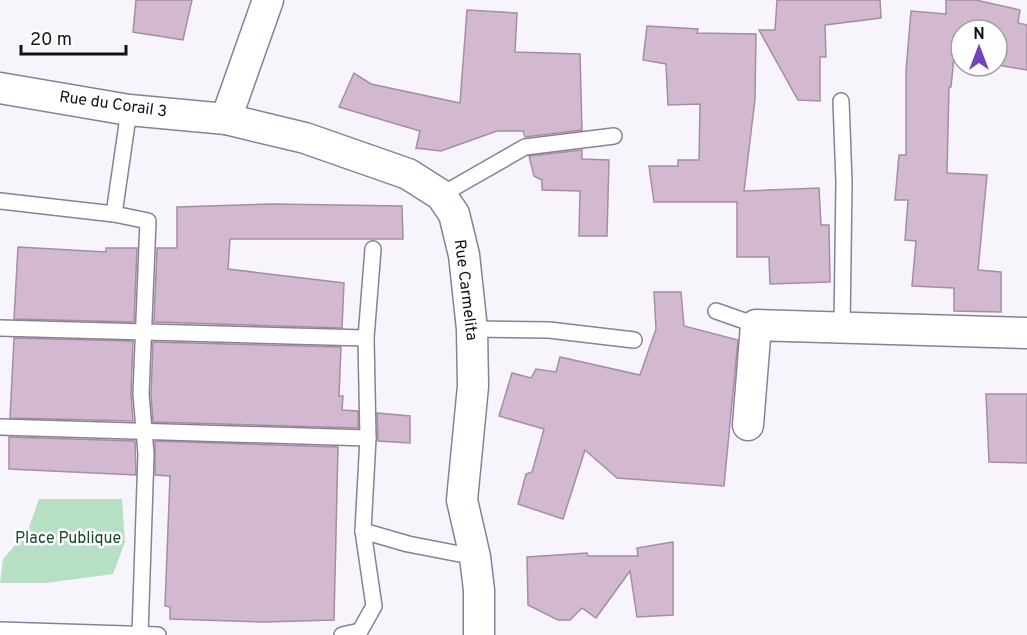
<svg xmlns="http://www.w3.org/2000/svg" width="1027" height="635" font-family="Overpass,sans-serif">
  <rect width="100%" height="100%" fill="#f7f5fb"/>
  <polygon fill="#b7dfc4" points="39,499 122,499 125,542 113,574 46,583 0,583 3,559 28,530"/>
  <g fill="#d2b9d0" stroke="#a58da3" stroke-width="1.5">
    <polygon points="136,0 192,0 183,40 133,32"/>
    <polygon points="777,0 880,0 881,18 825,25 826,57 820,57 820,101 798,100 759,30 775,30"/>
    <polygon points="946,0 976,0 1020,10 1018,23 1027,25 1027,70 997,65 997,30 961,30 961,58 954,57 951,87 949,87 947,173 987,175 978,270 1001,272 1001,312 954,311 954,288 912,286 916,241 905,240 908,200 895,200 899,155 906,155 906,71 911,11 946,14"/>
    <polygon points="467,10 517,13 515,52 580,54 582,130 525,137 523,131 497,131 441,151 416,148 420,131 339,107 354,73 371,84 460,103"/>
    <polygon points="647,26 698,29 697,33 756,34 755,99 744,191 819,188 821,225 829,225 830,282 770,284 769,257 737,257 737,202 654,202 649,166 678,166 678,160 699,160 700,104 668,105 666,64 643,60"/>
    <polygon points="582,150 582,159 609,160 607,236 579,236 580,191 542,190 542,180 534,176 529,156"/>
    <polygon points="273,204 402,206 403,239 230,239 228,269 344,283 342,328 154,322 157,248 177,248 177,207"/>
    <polygon points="18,247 106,252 106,248 137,248 134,322 14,319"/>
    <polygon points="654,292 681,292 684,326 738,340 724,486 617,478 585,450 563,519 518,504 526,474 532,472 544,429 499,416 512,373 531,378 536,369 556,372 560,357 640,375 656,329"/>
    <polygon points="14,338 133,341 131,394 133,421 10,418"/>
    <polygon points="153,342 341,347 339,396 343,396 342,410 358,411 358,428 153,422 151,394"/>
    <polygon points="986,394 1027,394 1027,463 989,462"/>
    <polygon points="377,413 410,416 410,443 378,441"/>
    <polygon points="9,437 135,441 136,475 9,469"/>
    <polygon points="155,441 338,447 334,620 264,622 170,619 170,607 165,606 170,476 155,475"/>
    <polygon points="673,542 673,615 637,617 630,571 596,618 582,608 570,620 558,620 528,605 527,557 587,553 588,556 638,556 637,548"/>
  </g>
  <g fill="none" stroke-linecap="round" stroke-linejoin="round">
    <g stroke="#897f9a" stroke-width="18">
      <g id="service">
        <polyline points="841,101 844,182 842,327"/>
        <polyline points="441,195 525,147 614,136"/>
        <polyline points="0,201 114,214 148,221 141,394 146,454 140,635"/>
        <polyline points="114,214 129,110"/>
        <polyline points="373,249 366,338 368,438 363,531 408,544 475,557"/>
        <polyline points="716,311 756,325"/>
        <polyline points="0,328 366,338"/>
        <polyline points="472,329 549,330 634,340"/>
        <polyline points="0,427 368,438"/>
        <polyline points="0,630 158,635"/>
        <polyline points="342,635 360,631 374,606 363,531"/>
      </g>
    </g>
    <g stroke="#897f9a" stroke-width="33">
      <g id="minor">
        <polyline points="268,0 226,119 305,138 408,174 441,195 454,214 464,255 472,329 473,386 462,500 475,557 479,590 479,635"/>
        <polyline points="0,88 129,110 226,119"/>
        <polyline points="748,425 756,325 1027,333"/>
      </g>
    </g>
    <use href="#service" stroke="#fff" stroke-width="15"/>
    <use href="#minor" stroke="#fff" stroke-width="30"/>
  </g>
  <g text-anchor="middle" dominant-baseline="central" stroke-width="5" stroke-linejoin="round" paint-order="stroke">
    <g font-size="16" fill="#14101a" stroke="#fff">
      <text transform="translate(113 105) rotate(8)">Rue du Corail 3</text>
      <text transform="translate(465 290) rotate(83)">Rue Carmelita</text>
    </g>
    <g font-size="16" fill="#14492b" stroke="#fff">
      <text x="68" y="539">Place Publique</text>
    </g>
  </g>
  <g transform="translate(979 48)"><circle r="28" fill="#ffffff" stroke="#a19fa3" stroke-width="1.5"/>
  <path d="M0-4.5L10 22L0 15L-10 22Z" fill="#7343bb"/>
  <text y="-9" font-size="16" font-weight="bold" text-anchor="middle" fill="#14101a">N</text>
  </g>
  <path d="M21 45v9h105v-9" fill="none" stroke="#14101a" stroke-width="3"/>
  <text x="30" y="45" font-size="18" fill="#14101a" stroke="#ffffff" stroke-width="4.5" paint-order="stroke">20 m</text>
</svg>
